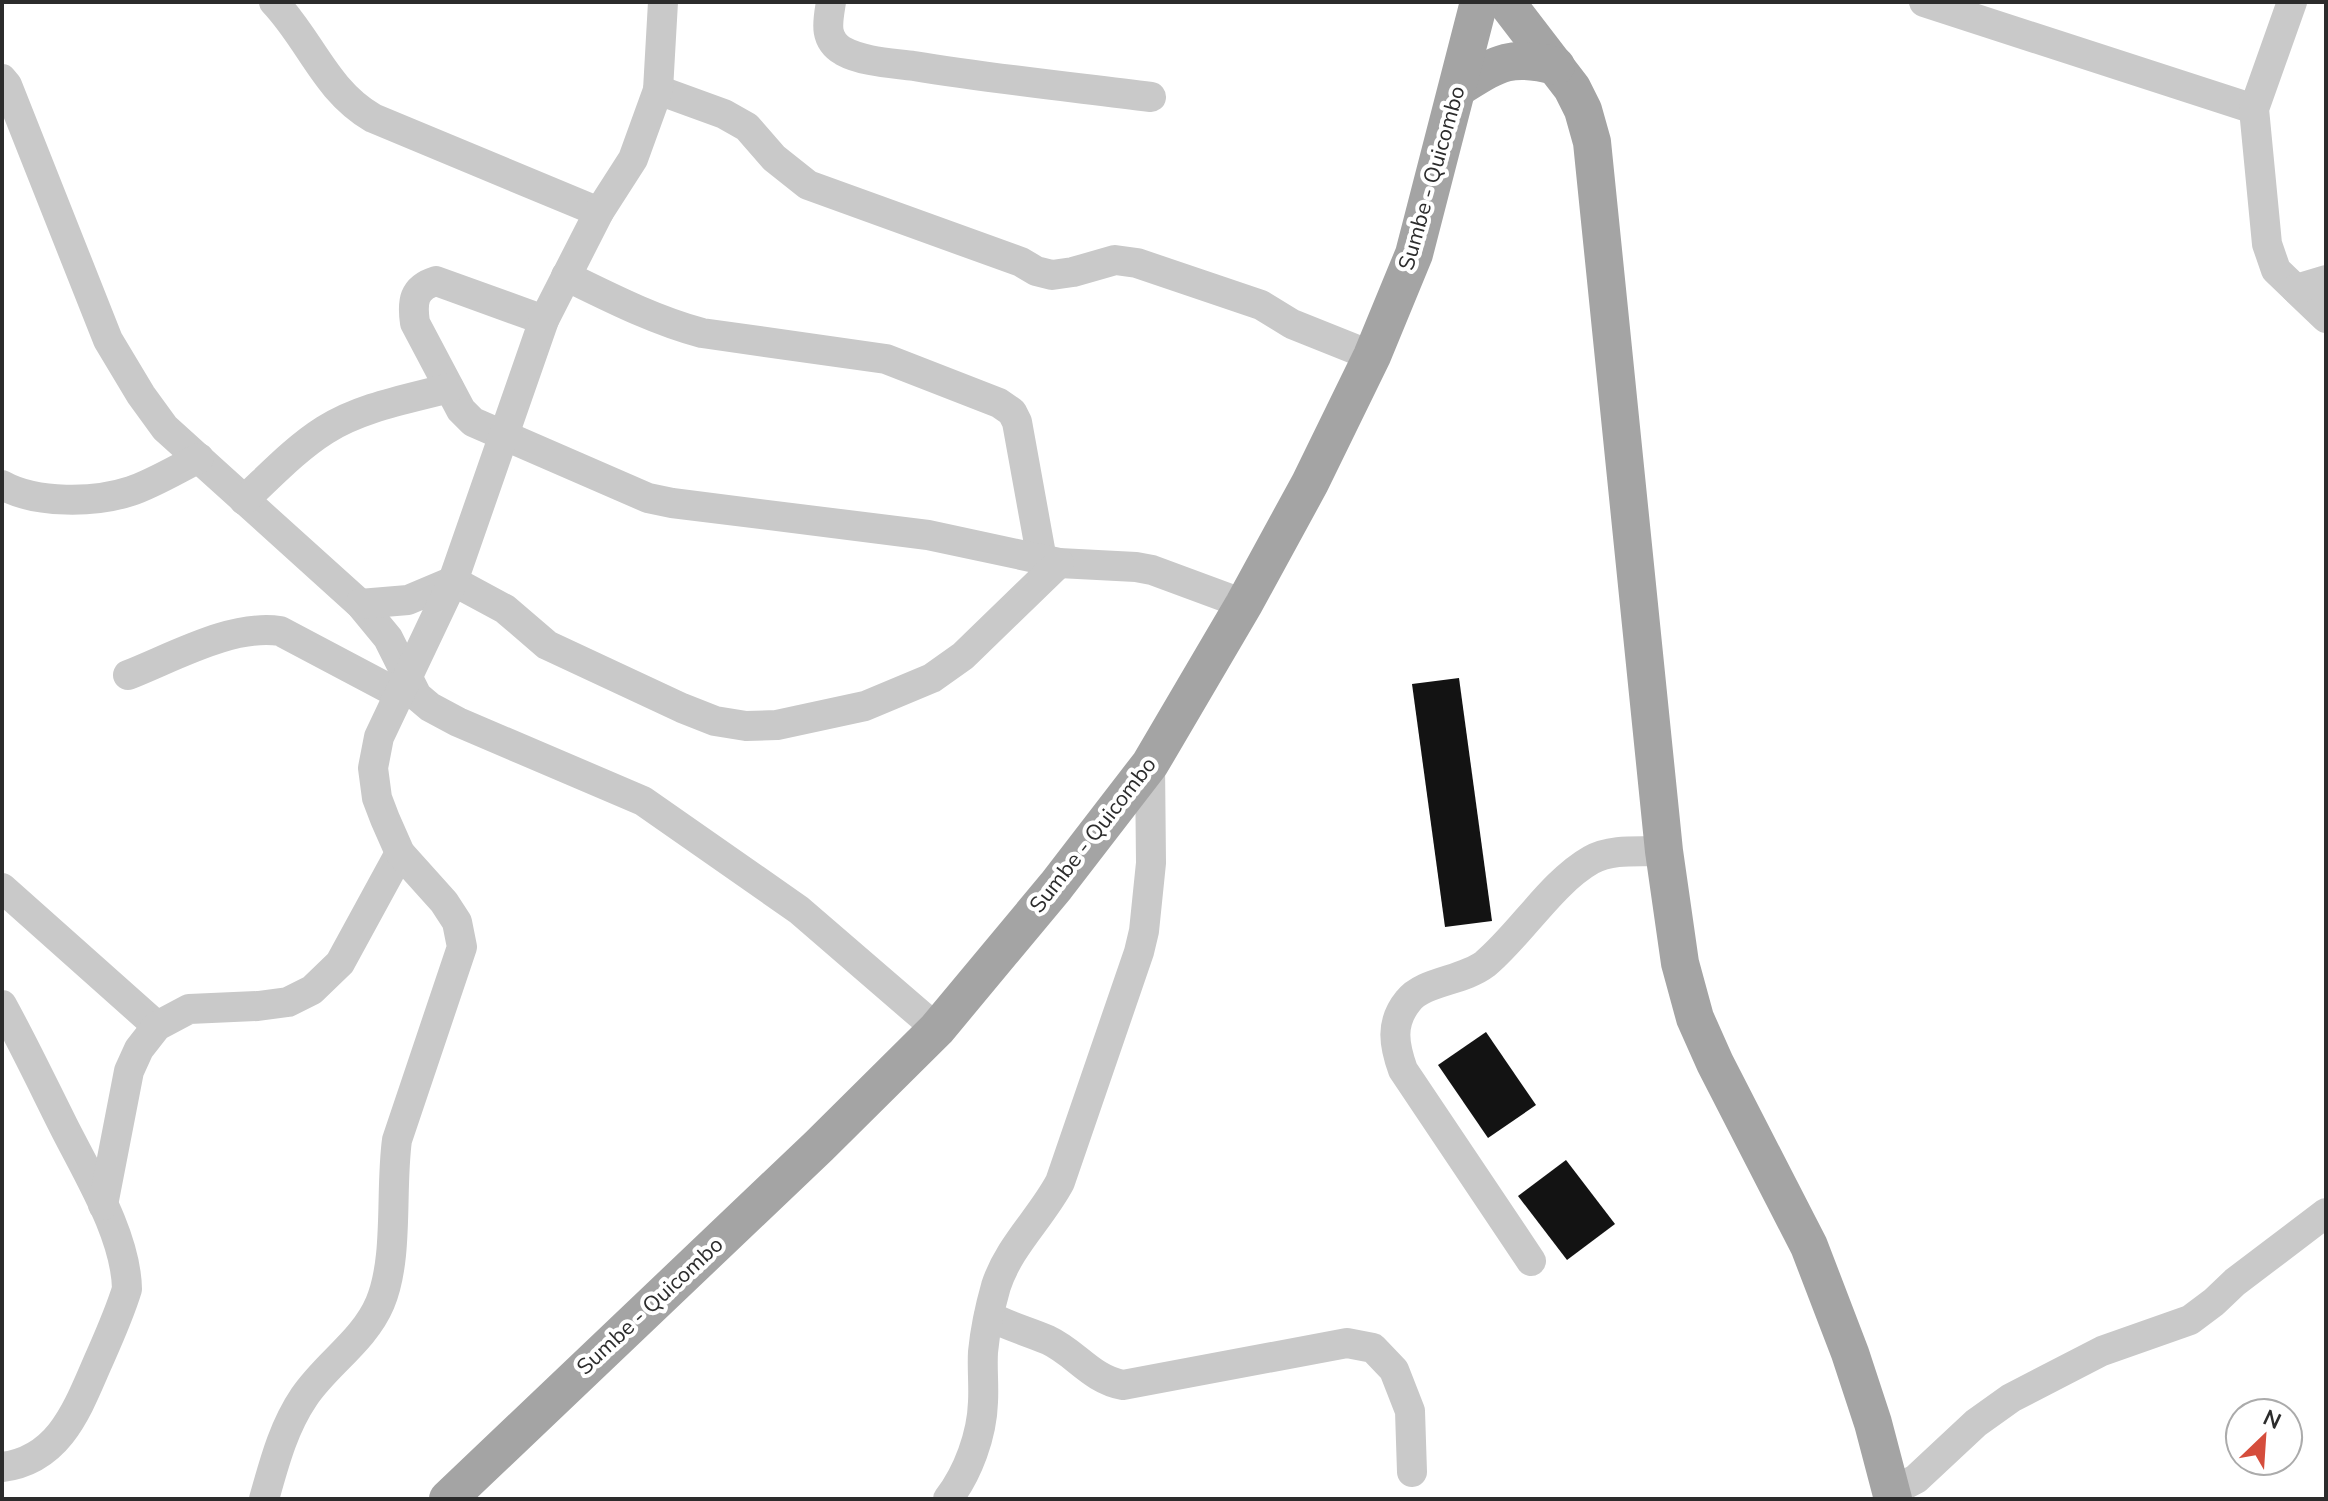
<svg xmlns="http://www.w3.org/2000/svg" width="2328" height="1501" font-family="'Nunito Sans',sans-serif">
  <rect width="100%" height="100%" fill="#fff"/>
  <g fill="#131313">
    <polygon points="1459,678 1492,921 1445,927 1412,684"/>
    <polygon points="1486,1032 1536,1105 1488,1138 1438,1065"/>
    <polygon points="1566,1160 1615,1224 1567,1260 1518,1196"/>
  </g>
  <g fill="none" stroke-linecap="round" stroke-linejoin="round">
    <g stroke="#c9c9c9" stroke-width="30">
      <path d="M274,2C311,41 325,90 373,118L599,212"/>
      <path d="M831,2C828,21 823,39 843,51C863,62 892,63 914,66C993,79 1072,87 1151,97"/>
      <polyline points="1924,2 2254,109"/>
      <polyline points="2292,2 2254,109 2267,244 2276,270 2326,318"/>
      <polyline points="2,79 7,85 108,340 141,395 165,428 360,604 388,638 417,696 430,707 458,722 643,801 799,910 937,1029"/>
      <polyline points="658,90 724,114 747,127 774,158 808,185 1021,262 1036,271 1052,275 1073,272 1115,260 1137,263 1261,305 1292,324 1372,356"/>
      <path d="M566,276C611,298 654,320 702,333L886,359L999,403L1012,412L1017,422L1042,560"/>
      <polyline points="2296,289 2326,280"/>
      <path d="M544,320L436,281C413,288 412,302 415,323L461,410L473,422L648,498L672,503L928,535L1059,563L1136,567L1152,570L1244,604"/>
      <path d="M2,485C36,504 95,503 131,491C154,483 177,469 199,458"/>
      <path d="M244,500C270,476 295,449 325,430C361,407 408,399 449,388"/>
      <polyline points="360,604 408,600 453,581 505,609 547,645 682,708 715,721 746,726 777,725 865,706 932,678 963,656 1059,563"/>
      <path d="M128,675C174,657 231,624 280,631L399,694"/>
      <polyline points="2,888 157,1026"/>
      <path d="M2,1005C24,1045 43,1085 63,1125C87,1173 126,1235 127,1289C119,1315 108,1339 97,1364C77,1410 59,1460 2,1467"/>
      <polyline points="103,1205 129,1071 139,1049 157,1026 189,1009 258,1006 288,1002 312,990 340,963 400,853"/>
      <path d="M1531,1261L1403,1070C1394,1045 1390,1023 1408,1001C1423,981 1463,981 1485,964C1520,935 1552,882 1591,860C1612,848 1641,852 1664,851"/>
      <path d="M989,1316C1010,1327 1027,1331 1048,1340C1076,1353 1091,1379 1123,1385L1347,1343L1373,1348L1394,1370L1410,1411L1412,1472"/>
      <polyline points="1891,1492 1916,1479 1976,1423 2011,1398 2102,1351 2190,1320 2214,1302 2235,1282 2326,1213"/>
      <path d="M264,1499C274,1464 283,1428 304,1397C326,1364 364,1341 380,1303C399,1258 390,1190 397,1140L462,947L457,922L444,902L400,853L385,819L377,798L373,768L379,737L453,581L544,320L599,212L633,159L658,90L663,2"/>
      <path d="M948,1499C968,1473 982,1435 983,1402C984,1385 982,1369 983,1352C985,1331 990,1307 996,1286C1009,1246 1041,1218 1060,1182L1139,952L1144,931L1151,863L1150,764"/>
    </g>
    <g stroke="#a4a4a4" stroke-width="38">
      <polyline points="1506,2 1572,88 1583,110 1592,142 1664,851 1680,963 1695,1018 1715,1063 1809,1246 1850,1353 1873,1423 1893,1499"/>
      <path d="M1458,88C1498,63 1509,54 1556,66"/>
      <polyline points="448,1499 819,1146 937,1029 1056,886 1150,764 1244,604 1310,483 1372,356 1414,254 1479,2"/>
    </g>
  </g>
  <g text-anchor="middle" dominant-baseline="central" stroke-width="8" stroke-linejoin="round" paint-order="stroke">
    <g font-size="22" fill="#2c2c2c" stroke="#fff">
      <text transform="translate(1432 178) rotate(-74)">Sumbe - Quicombo</text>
      <text transform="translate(1093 835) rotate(-52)">Sumbe - Quicombo</text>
      <text transform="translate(650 1306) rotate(-43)">Sumbe - Quicombo</text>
    </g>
  </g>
  <rect width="2328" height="1501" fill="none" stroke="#2c2c2c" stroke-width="8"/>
  <g transform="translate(2264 1437) rotate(25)"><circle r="38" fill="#ffffff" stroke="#ababab" stroke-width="2"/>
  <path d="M0-6L14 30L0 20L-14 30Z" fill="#d54d3c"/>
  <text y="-12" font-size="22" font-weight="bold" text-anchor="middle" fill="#2c2c2c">N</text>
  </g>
</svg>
